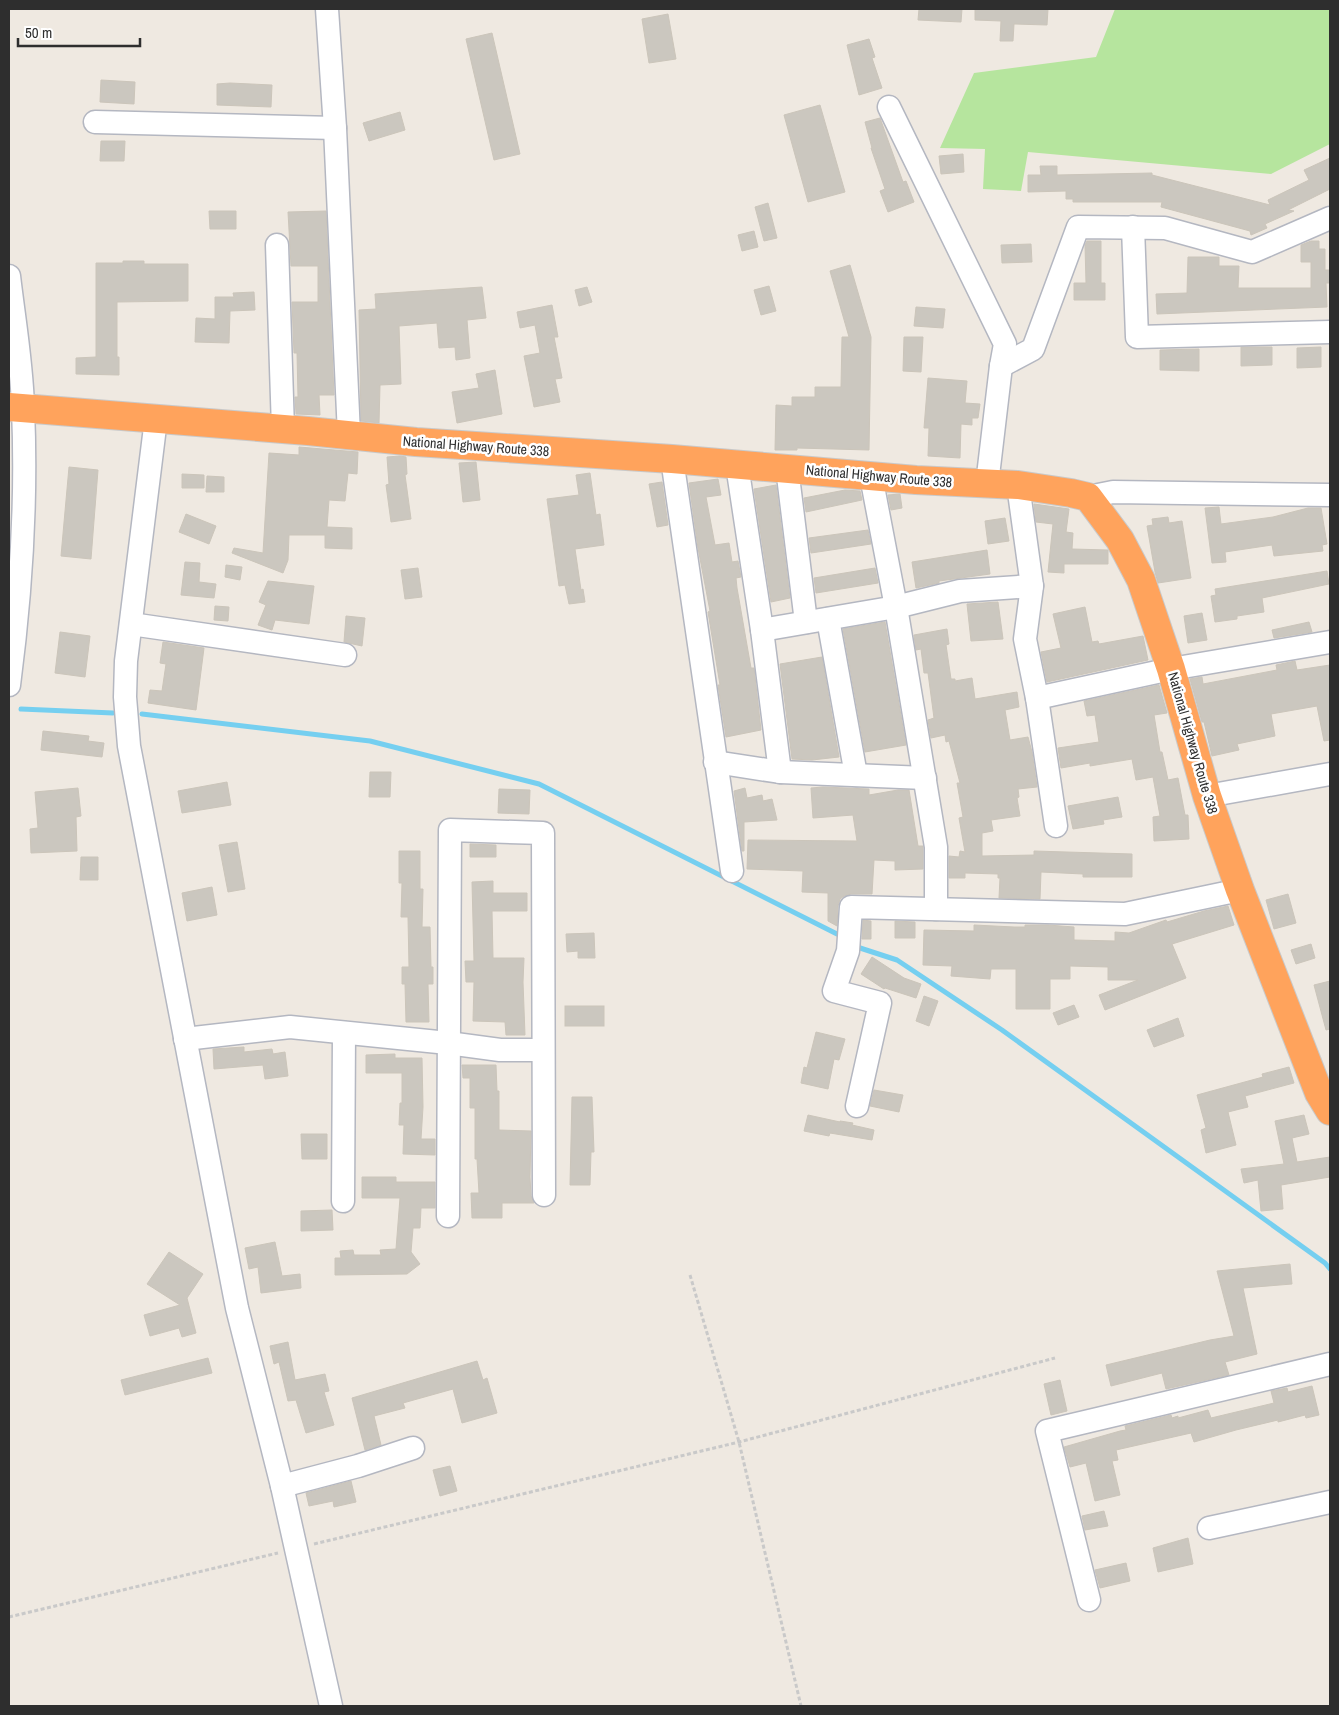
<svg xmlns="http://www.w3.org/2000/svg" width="1339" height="1715" font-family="'Archivo Narrow',sans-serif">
  <rect width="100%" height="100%" fill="#efe9e1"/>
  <polygon fill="#b6e59e" points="1115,9 1330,9 1330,144 1271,174 1028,152 1021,191 983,189 985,149 940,148 974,73 1096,57"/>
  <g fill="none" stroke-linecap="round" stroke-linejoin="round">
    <g stroke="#75cff0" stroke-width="5">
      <polyline points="21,709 113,713"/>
      <polyline points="142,714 370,741 539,784 837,934"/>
      <polyline points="857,947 897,960 1002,1030 1325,1263 1330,1269"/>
    </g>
  </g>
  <g fill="#cbc7bf" stroke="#cbc5ba">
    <polygon points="919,9 962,9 961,22 918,20"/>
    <polygon points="975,9 1048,9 1047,25 1014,24 1013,41 1000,41 1001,21 975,20"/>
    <polygon points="668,14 676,59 649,63 642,19"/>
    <polygon points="492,33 520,154 494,160 466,39"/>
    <polygon points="869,39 875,57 872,58 882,88 859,95 847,45"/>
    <polygon points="101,80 135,82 134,104 100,102"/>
    <polygon points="230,83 272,85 271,107 217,105 217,84"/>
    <polygon points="820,105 845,192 808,202 784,115"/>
    <polygon points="400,112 405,130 369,141 363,123"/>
    <polygon points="880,118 903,182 906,181 914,202 888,212 880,191 885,189 871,148 872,148 865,122"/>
    <polygon points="101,141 125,141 124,161 100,161"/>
    <polygon points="963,154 964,172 941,174 939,156"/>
    <polygon points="1330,158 1330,189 1288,210 1294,211 1265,224 1267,228 1251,235 1250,231 1161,207 1162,202 1073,202 1073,199 1066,199 1066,191 1028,192 1028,175 1041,175 1040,166 1057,166 1057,175 1152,173 1152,175 1270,205 1268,200 1309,180 1304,170"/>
    <polygon points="768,203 777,238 764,241 755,207"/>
    <polygon points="209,211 236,211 236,229 210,229"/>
    <polygon points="326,211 334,395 319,395 320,415 296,414 295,397 298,397 297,353 294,353 292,302 318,302 318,266 291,266 288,212"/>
    <polygon points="754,231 758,247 742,251 738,235"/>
    <polygon points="1087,241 1101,241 1101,283 1105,283 1105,300 1074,300 1074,283 1086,283 1085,245"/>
    <polygon points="1311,241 1319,241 1319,249 1325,249 1325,270 1330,270 1330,283 1326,283 1327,307 1157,314 1156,294 1187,293 1188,257 1219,257 1219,266 1239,266 1238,288 1311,288 1311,262 1301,262 1301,245"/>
    <polygon points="1031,244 1032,262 1002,263 1001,245"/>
    <polygon points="123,261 144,261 144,264 188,264 188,301 117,302 117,357 119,357 119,375 76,374 76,358 96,357 96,263 123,263"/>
    <polygon points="850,265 871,337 869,450 797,448 797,450 775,450 776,405 792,406 792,397 815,397 815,387 841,387 842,337 849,337 830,271"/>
    <polygon points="769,286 776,311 761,315 754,290"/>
    <polygon points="482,287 486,318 467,320 470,358 456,360 455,347 439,348 437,323 399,326 401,384 380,385 379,423 361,421 359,310 376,309 375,294"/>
    <polygon points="587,287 592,302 579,306 575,290"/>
    <polygon points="254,292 255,310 230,311 229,343 195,342 196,318 215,319 215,297 234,297 233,293"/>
    <polygon points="552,305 558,337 554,337 562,378 555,379 560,402 534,407 524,356 540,353 535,325 520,328 517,312"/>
    <polygon points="916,307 945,309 943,328 914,326"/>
    <polygon points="904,337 923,337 921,372 903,371"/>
    <polygon points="1241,347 1272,347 1272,365 1241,366"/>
    <polygon points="1321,347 1321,367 1297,368 1297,348"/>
    <polygon points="1199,349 1199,371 1160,370 1160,350"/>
    <polygon points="495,370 502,414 457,423 452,392 479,388 476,374"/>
    <polygon points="928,378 967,381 965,403 980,404 978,418 972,418 972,425 961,424 960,458 928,456 929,428 924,428"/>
    <polygon points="299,447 358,452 357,474 348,473 345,501 329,500 327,527 352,528 352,549 325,548 325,535 289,535 288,560 283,573 232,553 234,548 263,553 269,453 299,455"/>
    <polygon points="400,456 406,457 407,474 405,475 411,519 391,522 386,485 389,484 387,457"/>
    <polygon points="476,462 480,500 463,502 459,463"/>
    <polygon points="69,467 98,470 91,559 61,556"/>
    <polygon points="590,473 596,515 600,514 604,545 575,549 581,590 583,589 585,602 569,604 565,585 559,586 547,499 579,495 576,475"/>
    <polygon points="182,474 204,475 204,488 182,488"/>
    <polygon points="207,476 224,477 224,492 206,492"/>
    <polygon points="718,479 721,495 706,497 715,545 729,543 732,562 738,561 741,577 736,578 737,588 751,668 754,668 761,730 726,737 718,685 720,685 708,612 710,611 698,548 689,483"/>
    <polygon points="662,482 668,525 657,527 649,484"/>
    <polygon points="776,485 790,598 771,602 754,489"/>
    <polygon points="845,490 860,491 862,500 806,512 804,498"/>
    <polygon points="900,494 902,508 891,510 888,495"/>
    <polygon points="1034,504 1069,509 1066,532 1073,533 1072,549 1108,550 1108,564 1064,564 1064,573 1048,572 1053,524 1036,522"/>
    <polygon points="1219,507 1221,524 1273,517 1308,508 1321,508 1327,544 1322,545 1323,551 1274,556 1272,545 1225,552 1226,562 1212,563 1205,508"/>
    <polygon points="186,514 216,526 209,544 179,532"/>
    <polygon points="1168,517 1169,523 1182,521 1191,578 1158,583 1155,572 1147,526 1153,525 1152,519"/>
    <polygon points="1005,518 1009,541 988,544 985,521"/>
    <polygon points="868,530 871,544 811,553 809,538"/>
    <polygon points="987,550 990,574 939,581 939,583 916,588 912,562"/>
    <polygon points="185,562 200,563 199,582 216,584 214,598 181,595"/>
    <polygon points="226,565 242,567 240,580 225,577"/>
    <polygon points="418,568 422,597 405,599 401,570"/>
    <polygon points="875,568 878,583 816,593 814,578"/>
    <polygon points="1327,571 1329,584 1262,598 1264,612 1237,616 1237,619 1215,622 1211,596 1216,595 1215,589"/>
    <polygon points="268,581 314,586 309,624 275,620 272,630 258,625 266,605 259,602"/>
    <polygon points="998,602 1003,639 971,641 967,604"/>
    <polygon points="215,606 229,607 228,621 214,620"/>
    <polygon points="1085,607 1092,642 1098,641 1099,644 1143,636 1148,660 1047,682 1041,652 1061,648 1053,614"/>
    <polygon points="1202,613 1207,640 1188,643 1184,616"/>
    <polygon points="346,616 365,618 362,646 344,642"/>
    <polygon points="885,622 906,745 865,752 843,629"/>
    <polygon points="1309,622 1312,632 1274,638 1272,630"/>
    <polygon points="947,629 949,644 946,645 951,679 955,679 955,681 972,678 975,699 1017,692 1019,707 1005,710 1010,740 1028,737 1032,752 1037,787 1018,789 1019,797 1017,798 1020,816 991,820 993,831 982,833 982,856 1034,855 1034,851 1132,854 1132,877 1083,877 1083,874 1041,872 1040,899 999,898 1000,878 998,878 998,874 965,873 965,878 949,878 949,856 959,857 960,851 965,852 959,818 963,817 957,783 960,783 949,741 946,742 945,735 931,738 928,720 934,718 928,673 924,673 921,649 916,650 914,635"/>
    <polygon points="60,632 90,636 85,677 55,673"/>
    <polygon points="163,642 204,648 196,710 148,703 150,690 162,691 166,664 160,663"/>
    <polygon points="822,657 839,757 812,760 792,759 780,664"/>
    <polygon points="1295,661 1297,670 1330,665 1330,740 1324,741 1317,706 1271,714 1275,736 1237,744 1239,750 1212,756 1204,722 1202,722 1190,679 1202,677 1203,684 1277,670 1276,665"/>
    <polygon points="1159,685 1167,713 1154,715 1160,752 1162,752 1168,780 1178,778 1185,815 1188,815 1189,839 1154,841 1153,817 1160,816 1153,777 1136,780 1132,759 1090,766 1090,763 1061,768 1058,748 1099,742 1095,715 1087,716 1084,701"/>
    <polygon points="43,731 89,736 88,741 104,743 102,757 41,750"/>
    <polygon points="370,772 391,772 390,797 369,797"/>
    <polygon points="227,782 231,805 182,813 178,791"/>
    <polygon points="823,787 869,789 869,795 898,790 909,790 918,846 923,846 923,869 895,870 895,861 874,860 872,894 851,894 844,896 840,899 838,906 837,926 828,921 828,893 802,892 803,871 747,869 748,840 857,841 853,815 813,818 811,788"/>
    <polygon points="78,788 81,816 76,817 77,851 31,853 30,829 38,828 35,792"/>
    <polygon points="745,788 747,798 762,795 763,801 772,799 777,820 744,822 744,851 742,851 734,791"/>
    <polygon points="499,789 530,790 529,814 498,813"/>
    <polygon points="1118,797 1122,817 1103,820 1104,824 1073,829 1068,806"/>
    <polygon points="237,842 245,889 228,892 219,845"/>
    <polygon points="470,844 496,845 496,857 470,857"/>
    <polygon points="399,851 420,851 420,889 423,889 422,927 430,927 431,967 433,967 433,984 428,984 429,1022 406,1022 405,984 402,984 402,967 409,967 408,917 401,917 402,883 399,883"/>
    <polygon points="81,857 98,857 98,880 80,880"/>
    <polygon points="493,881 493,893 527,893 527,911 492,911 493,958 524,958 523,982 525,1035 506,1035 505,1022 473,1021 474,982 466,982 465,961 474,961 472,882"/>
    <polygon points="212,887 217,915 187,921 182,893"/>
    <polygon points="1288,894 1296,923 1274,929 1266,900"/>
    <polygon points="1228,906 1234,925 1172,944 1186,978 1105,1010 1099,995 1138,980 1108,980 1108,967 1070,966 1070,979 1050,979 1050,1009 1016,1009 1016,969 991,969 990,979 951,976 952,966 923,965 924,930 974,931 974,925 1014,927 1025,927 1025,925 1048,925 1074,927 1074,940 1115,941 1115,932 1129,933 1166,920 1167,922 1204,911"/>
    <polygon points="863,920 871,921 871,939 862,939"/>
    <polygon points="895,921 915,922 915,938 895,938"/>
    <polygon points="594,933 595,958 578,958 578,951 567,952 566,934"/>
    <polygon points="1311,944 1315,958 1296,964 1291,950"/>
    <polygon points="872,957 904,978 921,984 916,998 885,988 884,989 861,974"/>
    <polygon points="1330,981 1330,1029 1326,1030 1314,985"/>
    <polygon points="924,996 938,1001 929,1026 916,1021"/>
    <polygon points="1074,1005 1079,1017 1058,1025 1053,1013"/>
    <rect x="565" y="1006" width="39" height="20"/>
    <polygon points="1178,1018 1184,1036 1154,1047 1147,1030"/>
    <polygon points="816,1032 845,1039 839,1060 834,1059 828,1089 801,1083 804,1067 807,1068"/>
    <polygon points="244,1047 244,1052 272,1049 273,1054 285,1052 288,1076 265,1079 263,1065 214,1069 213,1049"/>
    <polygon points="395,1054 395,1058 422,1058 423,1107 421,1139 435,1139 435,1155 403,1154 404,1125 399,1125 400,1103 402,1103 402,1073 366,1073 366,1055"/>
    <polygon points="462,1065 496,1065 497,1091 499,1091 499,1130 531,1131 530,1177 531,1196 534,1203 502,1203 502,1218 472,1218 471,1193 479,1193 477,1159 475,1159 475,1108 470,1108 470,1078 463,1078"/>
    <polygon points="1289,1067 1294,1083 1245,1096 1248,1107 1228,1112 1236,1145 1206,1153 1201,1130 1206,1128 1197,1095 1263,1077 1262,1074"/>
    <polygon points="874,1090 903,1095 899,1112 870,1106"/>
    <polygon points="572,1097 592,1097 594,1152 591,1152 590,1185 570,1185"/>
    <polygon points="808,1115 840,1122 840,1121 853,1123 852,1125 874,1130 872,1140 830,1133 829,1136 804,1131"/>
    <polygon points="1304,1115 1309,1134 1292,1138 1297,1162 1330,1157 1330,1177 1281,1185 1283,1209 1261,1211 1258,1180 1244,1183 1241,1169 1284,1164 1275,1121"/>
    <polygon points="301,1134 327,1134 327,1159 302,1159"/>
    <polygon points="362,1177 396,1177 396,1182 435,1182 435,1208 421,1208 420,1228 413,1228 411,1252 420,1264 407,1274 335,1275 335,1258 341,1258 340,1251 353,1250 354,1255 381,1255 380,1250 396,1249 400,1198 362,1198"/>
    <polygon points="332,1210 333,1230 301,1231 301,1211"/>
    <polygon points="275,1242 282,1276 300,1274 301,1288 261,1293 258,1267 249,1269 245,1248"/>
    <polygon points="169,1252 203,1274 187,1298 196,1333 182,1337 179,1328 150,1336 144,1315 180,1305 147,1284"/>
    <polygon points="1290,1264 1292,1284 1243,1288 1257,1354 1225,1362 1229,1375 1166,1389 1162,1373 1111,1386 1106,1365 1210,1340 1234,1336 1217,1271"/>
    <polygon points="288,1342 295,1380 325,1374 329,1391 324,1392 334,1425 306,1433 296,1400 288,1401 279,1362 274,1364 270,1346"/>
    <polygon points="208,1358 212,1373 125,1395 121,1380"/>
    <polygon points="477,1361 483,1380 487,1378 497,1413 462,1423 453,1389 403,1403 405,1408 374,1416 381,1445 365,1450 352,1398"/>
    <polygon points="1060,1380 1067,1411 1051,1415 1044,1384"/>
    <polygon points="1312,1386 1319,1415 1306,1418 1305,1415 1278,1422 1278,1420 1236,1430 1194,1442 1191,1433 1116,1450 1118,1460 1112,1461 1120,1495 1095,1501 1086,1463 1070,1467 1064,1447 1120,1431 1126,1430 1125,1426 1171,1415 1172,1418 1178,1416 1178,1418 1208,1410 1211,1418 1274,1403 1271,1391 1287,1388 1288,1392"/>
    <polygon points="450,1466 457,1491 440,1496 433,1470"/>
    <polygon points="351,1481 356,1502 334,1507 333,1501 309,1506 306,1493"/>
    <polygon points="1104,1511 1108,1526 1085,1530 1082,1516"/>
    <polygon points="1188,1538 1193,1564 1158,1572 1153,1548"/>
    <polygon points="1126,1563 1130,1581 1100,1588 1095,1570"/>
  </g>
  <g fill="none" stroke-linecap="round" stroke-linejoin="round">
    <g stroke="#b4b7c1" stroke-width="25">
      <g id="minor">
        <polyline points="327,9 335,128 349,435"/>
        <polyline points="889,107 1005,344 1001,366 987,484"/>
        <polyline points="95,122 335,128"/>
        <polyline points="1133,227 1137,337 1330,332"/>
        <polyline points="277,245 283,429"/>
        <path d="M9,276C14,319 22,364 23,408C27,500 21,594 9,685"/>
        <polyline points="1001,366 1033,349 1078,227 1165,228 1252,252 1330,218"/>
        <polyline points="156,419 126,661 125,697 129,746 237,1308 282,1486 331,1706"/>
        <polyline points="672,459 732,871"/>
        <polyline points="737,465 762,630 780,772"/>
        <polyline points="787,468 806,622"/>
        <polyline points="871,476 896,607 936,847 936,909"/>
        <polyline points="1018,485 1032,586 1025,639 1037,698 1056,826"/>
        <polyline points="1088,497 1113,492 1330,495"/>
        <polyline points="828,619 856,775"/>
        <polyline points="131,624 345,655"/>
        <polyline points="762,630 896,607 960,591 1032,586"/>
        <polyline points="1037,698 1171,669 1330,642"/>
        <polyline points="715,762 780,772 925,778"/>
        <polyline points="1207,796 1330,774"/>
        <polyline points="185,1039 290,1027 448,1043 500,1050 543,1050"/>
        <polyline points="857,1106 880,1003 834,991 848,951 851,907 1125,914 1240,890"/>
        <polyline points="343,1201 344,1033"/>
        <polyline points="448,1216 450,830 543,833 544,1195"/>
        <polyline points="282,1486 358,1466 413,1448"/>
        <polyline points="1209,1528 1330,1502"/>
        <polyline points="1089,1600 1047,1431 1330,1364"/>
      </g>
    </g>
    <g stroke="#c9c9c9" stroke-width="30">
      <polyline id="highway" points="9,407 308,431 416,442 672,459 916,480 1018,485 1071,493 1088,497 1120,540 1141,580 1171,669 1207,796 1240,890 1319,1093 1330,1111"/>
    </g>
    <g stroke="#c9c9c9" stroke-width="3" stroke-dasharray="4 2.5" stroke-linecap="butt">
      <polyline points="690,1275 739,1442 801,1706"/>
      <polyline points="314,1544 739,1442 1055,1358"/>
      <polyline points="9,1617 278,1553"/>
    </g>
    <use href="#minor" stroke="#fff" stroke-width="22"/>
    <use href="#highway" stroke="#ffa35c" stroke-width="28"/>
  </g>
  <g text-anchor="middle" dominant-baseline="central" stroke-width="5" stroke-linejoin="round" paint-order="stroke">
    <g font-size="14" fill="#2e2e2e" stroke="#fff">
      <text transform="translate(476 446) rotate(4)">National Highway Route 338</text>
      <text transform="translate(879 476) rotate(5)">National Highway Route 338</text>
      <text transform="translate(1193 743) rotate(74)">National Highway Route 338</text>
    </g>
  </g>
  <rect width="1339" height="1715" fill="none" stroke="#2e2e2e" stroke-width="20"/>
  <path d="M18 38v8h122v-8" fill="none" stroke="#2e2e2e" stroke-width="2.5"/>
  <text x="25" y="38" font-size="15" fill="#2e2e2e" stroke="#ffffff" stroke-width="4" paint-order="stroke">50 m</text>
</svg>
